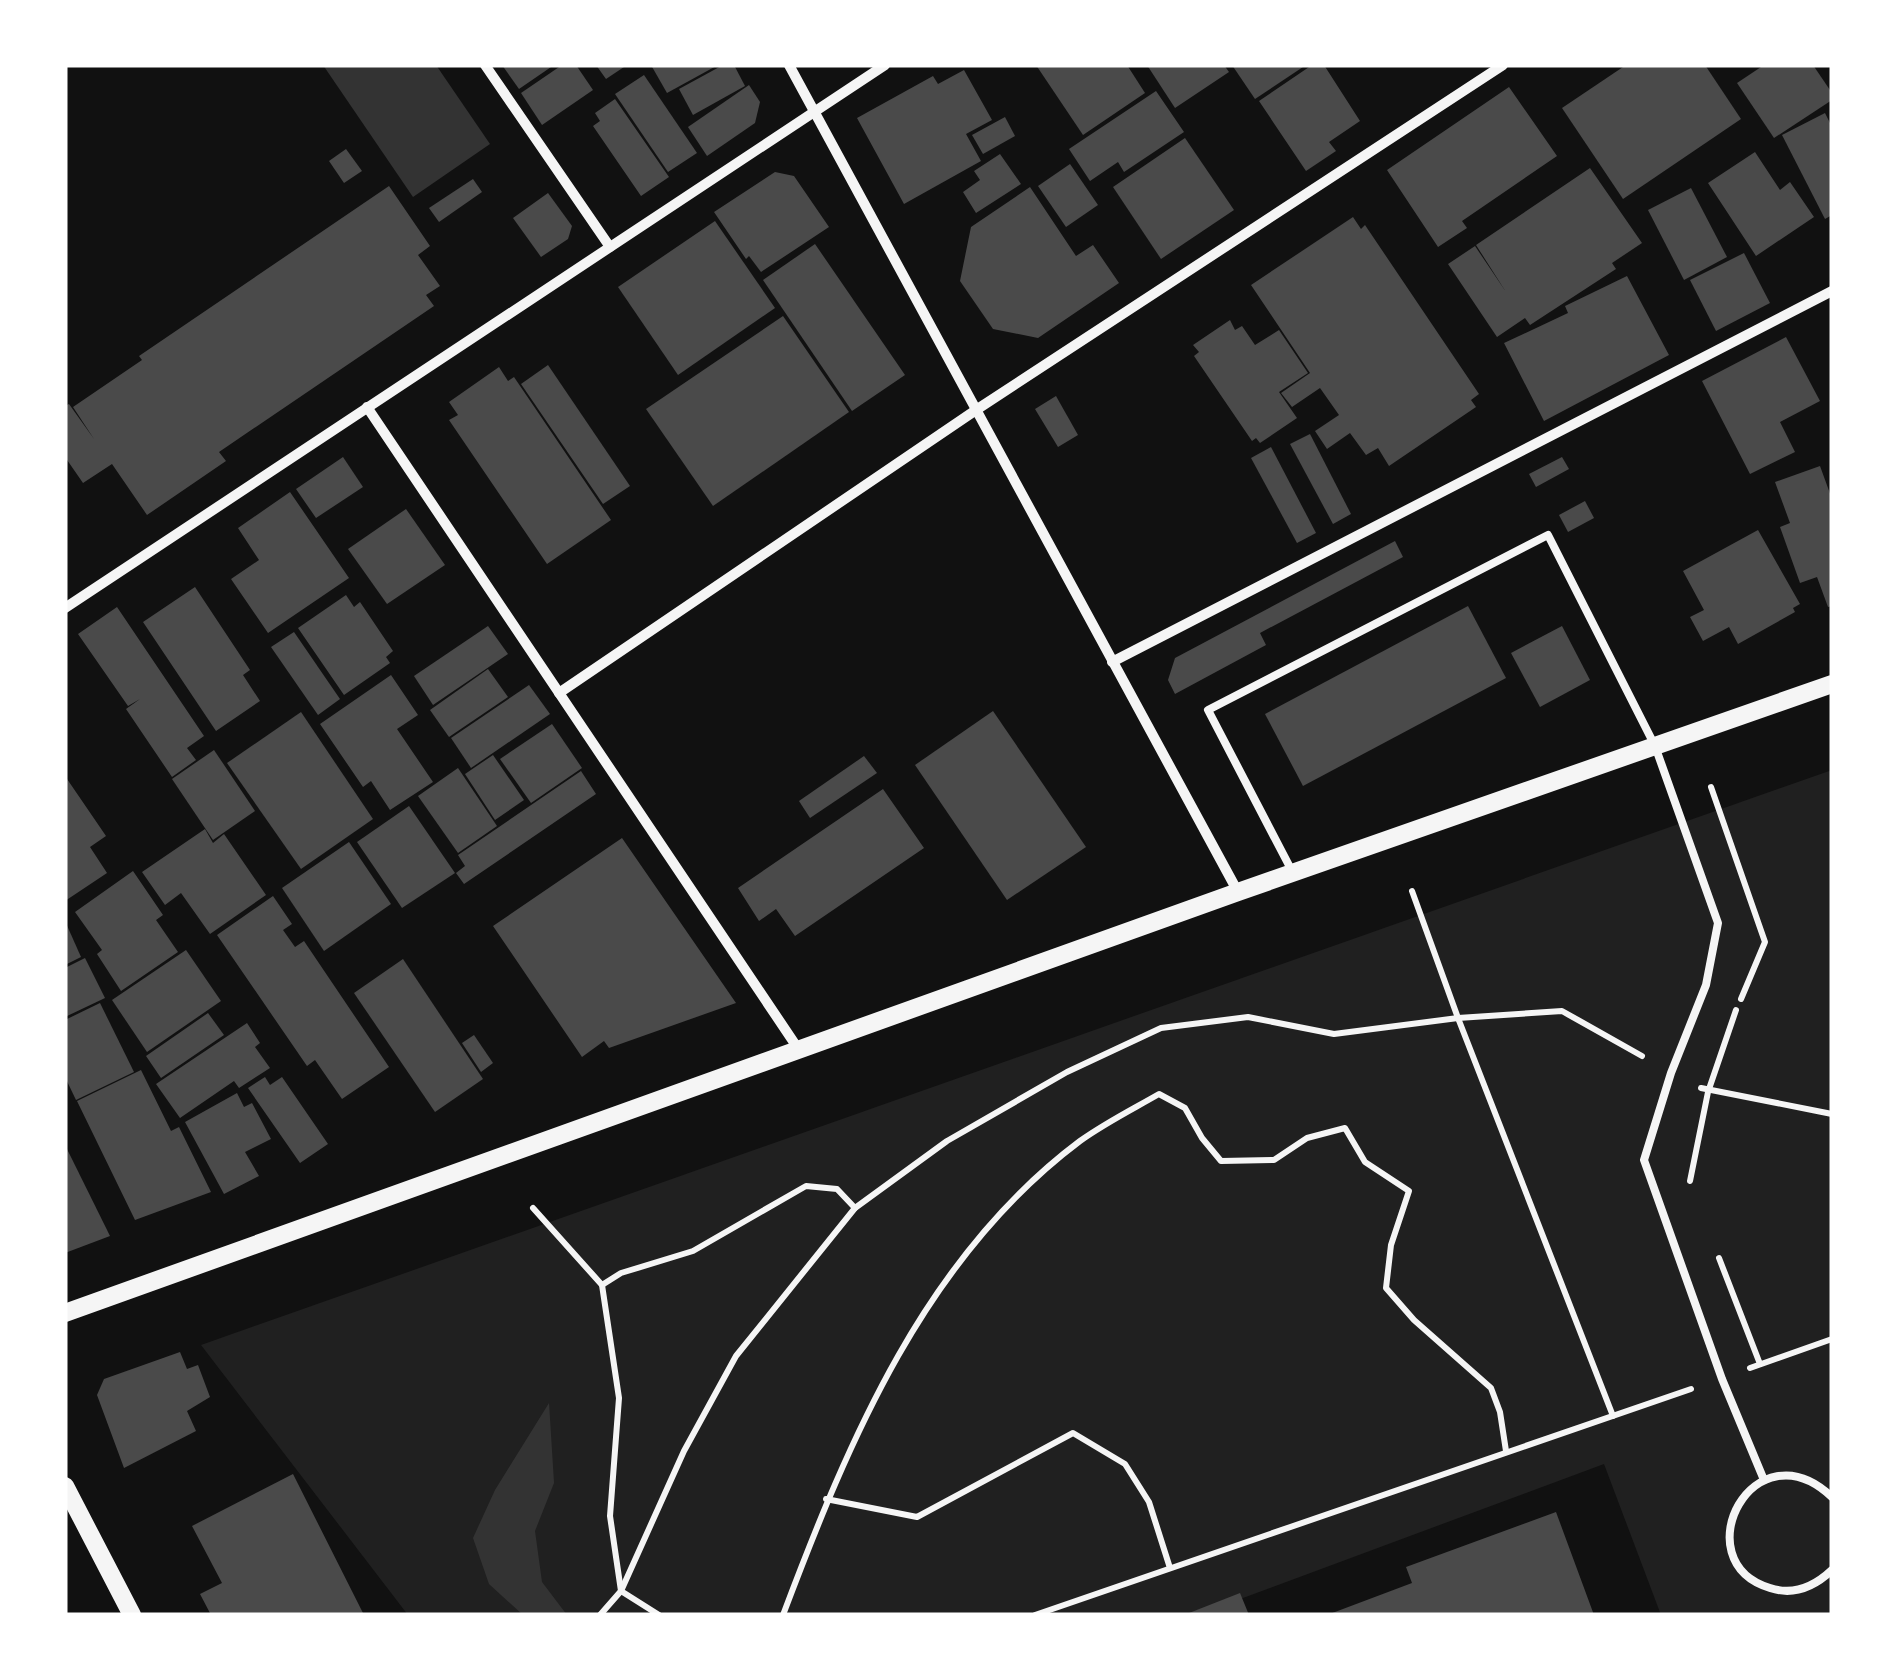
<svg xmlns="http://www.w3.org/2000/svg" width="1897" height="1680" font-family="Manrope,sans-serif">
  <rect width="100%" height="100%" fill="#111"/>
  <polygon fill="#202020" points="1832,770 1832,1615 1661,1615 1604,1464 1197,1615 408,1615 201,1345"/>
  <g fill="#333">
    <polygon points="323,65 436,65 490,144 413,197"/>
    <polygon points="549,1403 554,1483 535,1531 542,1582 567,1615 523,1615 489,1584 473,1538 495,1490"/>
  </g>
  <g fill="#4a4a4a">
    <polygon points="502,65 554,65 519,89"/>
    <polygon points="562,65 576,65 593,90 542,125 521,93"/>
    <polygon points="596,65 627,65 606,79"/>
    <polygon points="651,65 718,65 667,93"/>
    <polygon points="723,65 734,65 745,86 693,115 679,89"/>
    <polygon points="1036,65 1127,65 1145,93 1083,135"/>
    <polygon points="1147,65 1224,65 1229,72 1175,108"/>
    <polygon points="1232,65 1306,65 1255,99"/>
    <polygon points="1312,65 1324,65 1360,121 1329,142 1336,151 1306,171 1259,101"/>
    <polygon points="1626,65 1705,65 1741,119 1623,199 1562,108"/>
    <polygon points="1764,65 1813,65 1832,93 1832,100 1774,138 1737,83"/>
    <polygon points="964,70 992,120 966,134 981,161 904,204 857,118 933,76 938,84"/>
    <polygon points="644,75 697,153 668,172 615,94"/>
    <polygon points="749,85 760,102 755,123 707,156 688,127"/>
    <polygon points="1509,87 1557,156 1462,221 1467,228 1438,247 1387,170"/>
    <polygon points="1156,91 1184,132 1124,172 1118,162 1090,181 1069,149"/>
    <polygon points="615,99 669,177 641,196 593,126 600,121 595,113"/>
    <polygon points="1825,113 1832,127 1832,215 1825,219 1782,135"/>
    <polygon points="1005,117 1015,136 983,154 972,135"/>
    <polygon points="1185,138 1234,210 1161,259 1113,187"/>
    <polygon points="346,149 362,171 344,183 329,161"/>
    <polygon points="1755,152 1780,190 1790,182 1814,217 1756,256 1708,183"/>
    <polygon points="1000,154 1021,184 976,213 963,192 980,180 974,171"/>
    <polygon points="1070,164 1098,205 1066,227 1038,186"/>
    <polygon points="1590,168 1642,243 1612,263 1616,269 1530,325 1525,318 1497,337 1448,264 1475,246 1506,292 1476,245"/>
    <polygon points="775,172 794,176 829,227 761,272 749,256 746,259 714,212"/>
    <polygon points="473,179 482,192 439,222 429,208"/>
    <polygon points="389,186 430,246 418,255 440,286 426,295 434,306 219,452 226,461 147,515 112,464 83,483 65,457 65,406 69,404 94,439 73,407 142,360 139,356"/>
    <polygon points="1030,187 1076,256 1093,245 1119,283 1038,338 993,329 960,281 971,227"/>
    <polygon points="1691,188 1727,257 1684,280 1648,210"/>
    <polygon points="548,193 572,226 568,239 541,257 513,218"/>
    <polygon points="1353,217 1361,229 1365,225 1479,394 1471,400 1476,407 1389,466 1378,448 1366,455 1350,433 1327,449 1315,431 1339,415 1320,388 1292,407 1281,393 1310,373 1251,285"/>
    <polygon points="715,221 775,308 678,375 618,287"/>
    <polygon points="815,244 905,375 852,411 763,280"/>
    <polygon points="1744,253 1770,303 1716,331 1690,280"/>
    <polygon points="1627,276 1669,355 1544,421 1504,343 1568,313 1565,306"/>
    <polygon points="783,316 849,412 713,506 646,409"/>
    <polygon points="1230,320 1235,330 1242,326 1255,345 1279,330 1308,373 1279,392 1297,418 1260,443 1256,438 1252,441 1194,356 1199,352 1193,345"/>
    <polygon points="1786,337 1820,401 1780,422 1795,452 1750,474 1702,381"/>
    <polygon points="548,365 630,486 603,504 521,384"/>
    <polygon points="499,367 508,381 514,377 611,520 547,564 449,420 458,415 449,402"/>
    <polygon points="1056,396 1078,435 1058,447 1035,409"/>
    <polygon points="1310,434 1351,514 1333,524 1290,444"/>
    <polygon points="1271,447 1316,533 1297,543 1251,458"/>
    <polygon points="343,457 363,487 316,518 296,489"/>
    <polygon points="1562,457 1569,469 1536,487 1529,474"/>
    <polygon points="1820,466 1832,499 1832,606 1828,607 1817,577 1800,583 1780,527 1790,523 1775,482"/>
    <polygon points="290,492 349,578 268,633 231,579 259,560 238,528"/>
    <polygon points="1585,501 1594,518 1568,532 1559,515"/>
    <polygon points="406,509 445,565 387,604 348,549"/>
    <polygon points="1758,530 1800,604 1793,608 1795,612 1738,644 1729,627 1703,641 1690,617 1704,610 1683,571"/>
    <polygon points="1395,541 1403,557 1260,633 1266,645 1175,694 1168,680 1175,658"/>
    <polygon points="195,587 250,670 243,675 260,701 216,731 143,622"/>
    <polygon points="346,595 354,607 360,602 393,651 386,657 390,663 344,695 298,628"/>
    <polygon points="1468,606 1506,678 1303,786 1265,714"/>
    <polygon points="117,607 204,736 187,748 196,760 172,777 126,709 140,699 128,706 78,634"/>
    <polygon points="488,626 508,654 433,705 414,676"/>
    <polygon points="1562,626 1590,680 1540,707 1511,653"/>
    <polygon points="294,632 340,699 318,715 271,647"/>
    <polygon points="488,669 508,697 449,737 430,710"/>
    <polygon points="391,675 418,715 397,729 433,782 390,810 371,781 363,787 320,724"/>
    <polygon points="529,685 550,714 471,768 451,738"/>
    <polygon points="993,711 1086,847 1007,900 915,765"/>
    <polygon points="301,712 373,819 301,869 227,763"/>
    <polygon points="552,724 582,768 531,803 500,759"/>
    <polygon points="214,750 255,811 213,840 172,779"/>
    <polygon points="493,755 524,800 495,820 465,774"/>
    <polygon points="864,756 877,773 810,818 799,801"/>
    <polygon points="458,768 497,826 458,853 418,796"/>
    <polygon points="581,771 596,794 464,884 456,873 465,866 458,855"/>
    <polygon points="65,776 106,836 90,847 107,873 65,901"/>
    <polygon points="883,789 924,848 795,936 776,909 759,921 738,888"/>
    <polygon points="409,806 455,873 402,908 357,842"/>
    <polygon points="205,829 213,843 224,834 266,895 210,934 181,893 165,905 142,872"/>
    <polygon points="622,838 736,1003 609,1048 604,1041 582,1057 493,926"/>
    <polygon points="349,842 391,904 324,951 282,888"/>
    <polygon points="133,871 163,915 156,920 178,952 121,991 97,954 102,950 75,912"/>
    <polygon points="273,896 292,924 283,930 295,947 304,941 389,1067 342,1099 315,1060 307,1066 217,935"/>
    <polygon points="65,921 81,957 65,965"/>
    <polygon points="186,950 221,1001 147,1052 112,1000"/>
    <polygon points="85,958 105,998 65,1017 65,968"/>
    <polygon points="403,959 483,1079 435,1112 354,993"/>
    <polygon points="100,1003 134,1072 76,1100 65,1077 65,1020"/>
    <polygon points="208,1013 224,1035 161,1078 146,1056"/>
    <polygon points="247,1023 260,1043 255,1047 270,1068 239,1088 234,1081 180,1118 156,1084"/>
    <polygon points="474,1035 493,1063 481,1072 462,1043"/>
    <polygon points="141,1070 171,1131 179,1127 211,1192 135,1220 77,1101"/>
    <polygon points="265,1077 270,1085 282,1077 328,1144 300,1163 248,1088"/>
    <polygon points="237,1093 244,1107 252,1103 271,1139 245,1152 259,1176 224,1194 185,1122"/>
    <polygon points="65,1145 110,1236 65,1253"/>
    <polygon points="180,1352 187,1369 198,1365 210,1397 187,1411 196,1431 124,1468 97,1395 104,1379"/>
    <polygon points="293,1474 364,1615 211,1615 200,1594 222,1583 192,1526"/>
    <polygon points="1556,1512 1594,1615 1327,1615 1412,1583 1406,1567"/>
    <polygon points="1240,1593 1249,1615 1184,1615"/>
  </g>
  <g fill="none" stroke-linecap="round" stroke-linejoin="round">
    <g stroke="#f5f5f5" stroke-width="6">
      <polyline points="1711,787 1765,942 1741,999"/>
      <polyline points="1412,891 1458,1018 1613,1416"/>
      <polyline points="1701,1088 1832,1114"/>
      <polyline points="1690,1181 1708,1092 1736,1010"/>
      <polyline points="533,1208 602,1285 619,1398 610,1516 621,1591 659,1615"/>
      <polyline points="1719,1258 1760,1364"/>
      <polyline points="602,1285 621,1273 693,1251 806,1186 837,1189 855,1208"/>
      <polyline points="1750,1368 1832,1339"/>
      <polyline points="826,1499 917,1517 1073,1433 1125,1464 1149,1502 1170,1568"/>
      <polyline points="600,1615 621,1591 684,1451 736,1356 855,1208 947,1141 1067,1072 1161,1028 1248,1017 1334,1034 1458,1018 1562,1011 1642,1056"/>
      <path d="M783,1615C849,1440 925,1257 1080,1141C1105,1123 1133,1109 1159,1094L1185,1108L1202,1138L1221,1161L1274,1160L1307,1138L1345,1128L1365,1162L1409,1191L1391,1245L1386,1288L1414,1320L1491,1388L1500,1412L1506,1451"/>
      <polyline points="1035,1615 1691,1389"/>
    </g>
    <g stroke="#f5f5f5" stroke-width="8">
      <polyline points="1293,873 1208,710 1548,535 1655,746 1718,923 1706,985 1671,1073 1644,1160 1722,1379 1764,1480"/>
      <path d="M1832,1497C1754,1423 1682,1561 1770,1588C1794,1596 1815,1586 1832,1570"/>
    </g>
    <g stroke="#f5f5f5" stroke-width="10">
      <polyline points="485,65 610,247"/>
      <polyline points="789,65 1238,892"/>
      <polyline points="367,407 799,1050"/>
      <polyline points="65,608 885,65"/>
      <polyline points="1112,662 1832,291"/>
      <polyline points="559,693 976,410 1503,65"/>
    </g>
    <g stroke="#f5f5f5" stroke-width="18">
      <polyline points="65,1313 1238,892 1832,684"/>
      <polyline points="65,1486 132,1615"/>
    </g>
  </g>
  <rect width="1897" height="1680" fill="none" stroke="#ffffff" stroke-width="135"/>
</svg>
